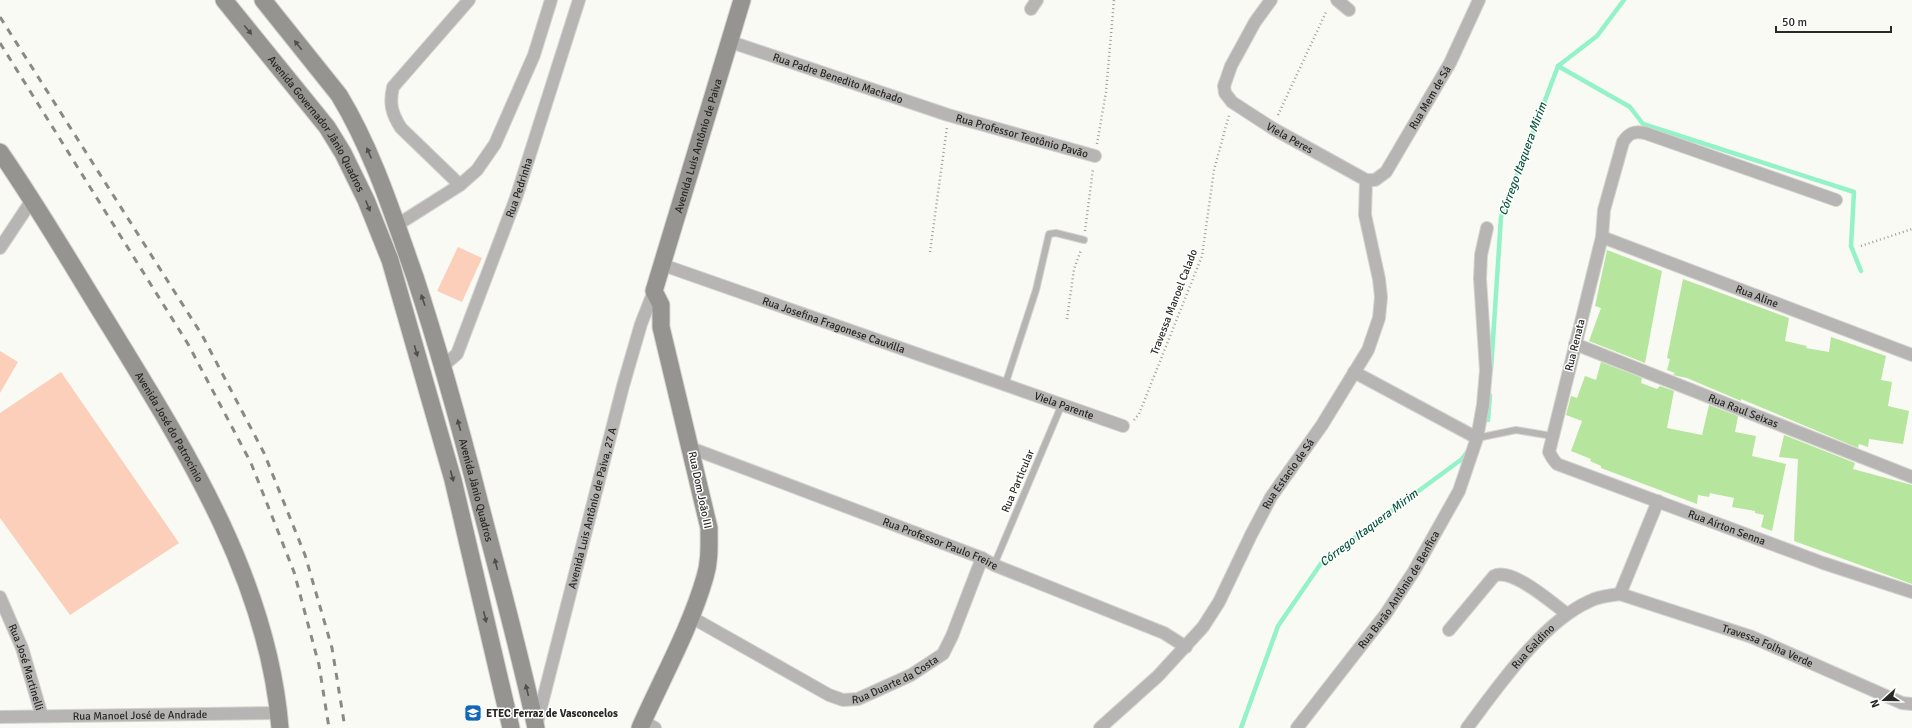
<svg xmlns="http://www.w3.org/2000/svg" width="1912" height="728" font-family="Signika,sans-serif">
  <rect width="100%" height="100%" fill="#fafaf4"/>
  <g fill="#fbcfba">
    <polygon points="458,247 482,258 462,302 437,291"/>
    <polygon points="0,351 18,362 0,393"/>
    <polygon points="61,372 179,543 70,615 0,518 0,413"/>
  </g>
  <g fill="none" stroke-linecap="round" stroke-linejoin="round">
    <g stroke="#93f2c8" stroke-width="4.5">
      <polyline points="1558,66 1630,107 1643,124 1854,192 1851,246 1861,271"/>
      <polyline points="1491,370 1501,217 1558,66 1597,36 1624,0"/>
      <polyline points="1488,420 1490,395"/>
      <polyline points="1241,728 1278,626 1322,562 1462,459 1467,452"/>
    </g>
  </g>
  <g fill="#b6e59d">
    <polygon points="1607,250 1662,271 1645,363 1589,341 1601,308 1595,306"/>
    <polygon points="1683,279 1789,318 1785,341 1807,346 1806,348 1829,352 1831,337 1886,356 1881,380 1892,382 1888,406 1909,411 1903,444 1869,439 1868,447 1859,444 1858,448 1741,399 1741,401 1687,378 1673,375 1675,373 1667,370 1670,359 1667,358"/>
    <polygon points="1601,362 1642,378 1641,383 1657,389 1660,386 1674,391 1667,428 1702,435 1709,405 1738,416 1735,432 1756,436 1752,456 1786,464 1772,531 1761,527 1764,515 1755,513 1755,511 1732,507 1734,498 1710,493 1709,497 1698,495 1697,504 1601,468 1601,466 1590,461 1591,459 1571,451 1582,421 1566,415 1571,396 1577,398 1585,376 1596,380"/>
    <polygon points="1784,435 1855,463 1853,469 1912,485 1912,584 1794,541 1798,459 1779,457"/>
  </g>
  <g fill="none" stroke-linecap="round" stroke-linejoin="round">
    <g stroke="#d4d4cf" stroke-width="8">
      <g id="lane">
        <polyline points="1005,385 1036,290 1049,234 1056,233 1084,240"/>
        <polyline points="1477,438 1516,430 1552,436"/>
        <polyline points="994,565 1062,404"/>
      </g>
    </g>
    <g stroke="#d4d4cf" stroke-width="14">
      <g id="street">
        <path id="s1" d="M1271,0L1255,22L1231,66L1224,86L1225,93L1232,102L1272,128L1366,180"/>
        <polyline points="1337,0 1349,10"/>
        <polyline points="1031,9 1037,0"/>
        <path id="s2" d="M728,41L948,115L1095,156"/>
        <path id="s3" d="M1366,180H1375L1386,172L1450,63L1479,0"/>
        <path d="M460,185L401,128C392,114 389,104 393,87L469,0"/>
        <path id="s4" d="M1836,200L1645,133C1634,131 1629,133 1623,142L1604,210L1602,237L1549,452L1553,459L1557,464L1823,563L1912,592"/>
        <polyline points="397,225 460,185 477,170 495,144 534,55 551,0"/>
        <path id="s5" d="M1602,237L1912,355"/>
        <polyline points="0,248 32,200"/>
        <path id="s6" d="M663,265L1123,426"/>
        <path id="s7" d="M1575,344L1912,477"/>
        <path id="s8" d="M443,366L457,354L516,198L579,0"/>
        <polyline points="1354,372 1477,438"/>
        <path id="s9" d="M691,448L982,558L994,565L1164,633L1186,647"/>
        <polyline points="1620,594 1658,501"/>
        <path id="s10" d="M0,597L22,648L42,716"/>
        <path id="s11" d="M691,617L829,695L843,700L858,699L911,675L943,654L952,636L982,558"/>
        <path d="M1449,630L1494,576C1512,567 1552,603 1567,614"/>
        <path id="s12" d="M0,717L279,713"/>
        <polyline points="643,721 655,728"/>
        <path id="s13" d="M537,723L623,386L641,324L654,291"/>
        <path id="s14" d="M1100,728L1158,676L1203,627L1219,602L1251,535L1271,497L1322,425L1368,350L1379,318L1381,297L1379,279L1365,215L1366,180"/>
        <path id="s15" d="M1297,728L1385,615L1414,571L1459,491L1477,438L1483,405L1486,370L1480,279L1481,255L1487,228"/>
        <path id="s16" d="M1467,728C1498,687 1542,622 1590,601C1599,596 1609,596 1620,594L1752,637L1902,703L1912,704"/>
      </g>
    </g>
    <g stroke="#d4d4cf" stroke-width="19">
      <g id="secondary">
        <path id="s17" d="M224,0L327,127L343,153L366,200L390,260L453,480L511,728"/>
        <path id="s18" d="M263,0L339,95C373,151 393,215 415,277C440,353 461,430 481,508C500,581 520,654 536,728"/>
        <path id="s19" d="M0,152C39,208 73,267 109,325C185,449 268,579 280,728"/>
        <path id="s20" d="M640,728C662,678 690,629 705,577C710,561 709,545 709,528L661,327V305L654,291L742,0"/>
      </g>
    </g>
    <g stroke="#9f9f9b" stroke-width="2.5" stroke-dasharray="1 3" stroke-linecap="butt">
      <polyline points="1278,115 1327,10"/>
      <polyline points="1097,144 1106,92 1114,0"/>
      <polyline points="1085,231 1093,169"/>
      <polyline points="1861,246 1912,229"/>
      <polyline points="930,252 947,127"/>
      <polyline points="1067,319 1074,269 1081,250"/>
      <polyline points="1134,420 1139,414 1202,256 1214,170 1229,115"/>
    </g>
    <use href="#lane" stroke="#b6b5b3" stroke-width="6"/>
    <use href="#street" stroke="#b6b5b3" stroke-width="12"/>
    <use href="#secondary" stroke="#969491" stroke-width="17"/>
    <g stroke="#8a8a85" stroke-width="3" stroke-dasharray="7 7" stroke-linecap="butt">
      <polyline points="0,17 202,335 264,453 305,555 332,648 345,728"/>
      <polyline points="0,43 188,344 251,463 294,572 319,665 329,728"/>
    </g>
  </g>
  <defs><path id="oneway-solid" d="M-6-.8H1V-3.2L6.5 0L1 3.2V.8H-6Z"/></defs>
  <g fill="#4e4e4b">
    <use href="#oneway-solid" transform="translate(248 30) rotate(50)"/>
    <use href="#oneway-solid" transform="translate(298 45) rotate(-128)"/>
    <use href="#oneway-solid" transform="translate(369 153) rotate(-113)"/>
    <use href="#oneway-solid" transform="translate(368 206) rotate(68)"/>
    <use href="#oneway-solid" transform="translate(423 300) rotate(-109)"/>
    <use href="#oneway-solid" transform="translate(416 351) rotate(74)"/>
    <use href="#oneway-solid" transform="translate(459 425) rotate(-105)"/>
    <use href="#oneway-solid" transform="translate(452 476) rotate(75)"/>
    <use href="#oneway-solid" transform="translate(496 564) rotate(-104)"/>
    <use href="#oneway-solid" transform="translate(485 617) rotate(77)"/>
    <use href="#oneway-solid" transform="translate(527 690) rotate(-104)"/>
  </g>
  <defs>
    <g id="university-square" transform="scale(0.9)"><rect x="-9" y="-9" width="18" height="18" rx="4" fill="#1268b6" stroke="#fff"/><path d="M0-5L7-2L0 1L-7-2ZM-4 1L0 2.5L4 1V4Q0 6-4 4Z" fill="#fff"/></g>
  </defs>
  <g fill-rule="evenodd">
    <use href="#university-square" x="473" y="713"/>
  </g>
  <g text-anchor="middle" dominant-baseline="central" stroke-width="3" stroke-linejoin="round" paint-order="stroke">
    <g font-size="11" fill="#282825" stroke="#fff">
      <text stroke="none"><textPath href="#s2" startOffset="116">Rua Padre Benedito Machado</textPath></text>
      <text stroke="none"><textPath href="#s3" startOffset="109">Rua Mem de Sá</textPath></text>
      <text stroke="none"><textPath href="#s17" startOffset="155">Avenida Governador Jânio Quadros</textPath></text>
      <text stroke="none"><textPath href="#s2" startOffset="309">Rua Professor Teotônio Pavão</textPath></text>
      <text stroke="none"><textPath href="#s1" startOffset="185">Viela Peres</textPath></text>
      <text stroke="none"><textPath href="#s20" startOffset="610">Avenida Luis Antônio de Paiva</textPath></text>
      <text stroke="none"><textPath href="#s8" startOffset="196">Rua Pedrinha</textPath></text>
      <text stroke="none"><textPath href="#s5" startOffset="166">Rua Aline</textPath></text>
      <text transform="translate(1174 302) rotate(-69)">Travessa Manoel Calado</text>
      <text stroke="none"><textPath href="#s6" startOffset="181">Rua Josefina Fragonese Cauvilla</textPath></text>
      <text transform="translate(1575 345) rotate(-76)">Rua Renata</text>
      <text stroke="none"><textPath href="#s6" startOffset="425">Viela Parente</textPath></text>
      <text stroke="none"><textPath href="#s7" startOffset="181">Rua Raul Seixas</textPath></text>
      <text stroke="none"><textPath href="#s19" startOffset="323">Avenida José do Patrocínio</textPath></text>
      <text stroke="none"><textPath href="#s14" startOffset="320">Rua Estacio de Sá</textPath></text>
      <text transform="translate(1018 481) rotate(-67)">Rua Particular</text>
      <text stroke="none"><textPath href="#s18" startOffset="541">Avenida Jânio Quadros</textPath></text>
      <text transform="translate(700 490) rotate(78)">Rua Dom João III</text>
      <text stroke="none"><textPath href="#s13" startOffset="222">Avenida Luis Antônio de Paiva, 27 A</textPath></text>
      <text stroke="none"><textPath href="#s4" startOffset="743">Rua Aírton Senna</textPath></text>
      <text stroke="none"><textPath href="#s9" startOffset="267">Rua Professor Paulo Freire</textPath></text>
      <text stroke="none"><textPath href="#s15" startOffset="172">Rua Barão Antônio de Benfica</textPath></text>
      <text stroke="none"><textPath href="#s16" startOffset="366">Travessa Folha Verde</textPath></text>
      <text stroke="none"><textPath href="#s16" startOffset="105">Rua Galdino</textPath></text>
      <text stroke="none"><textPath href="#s10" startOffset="75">Rua José Martinelli</textPath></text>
      <text stroke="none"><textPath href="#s11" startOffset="230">Rua Duarte da Costa</textPath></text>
      <text stroke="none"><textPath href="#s12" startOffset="140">Rua Manoel José de Andrade</textPath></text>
    </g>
    <g font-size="11" font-weight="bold" fill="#282825" stroke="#fff" text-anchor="start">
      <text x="486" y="713">ETEC Ferraz de Vasconcelos</text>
    </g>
    <g font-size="12" font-style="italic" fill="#07563d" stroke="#fff">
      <text transform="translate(1523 159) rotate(-70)">Córrego Itaquera Mirim</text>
      <text transform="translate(1369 528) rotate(-37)">Córrego Itaquera Mirim</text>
    </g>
  </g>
  <g transform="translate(1884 700) rotate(249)" stroke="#ffffff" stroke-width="3" paint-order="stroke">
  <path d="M0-3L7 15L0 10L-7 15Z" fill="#282825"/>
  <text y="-6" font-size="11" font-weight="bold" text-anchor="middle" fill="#282825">N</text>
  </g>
  <path d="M1776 26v6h115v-6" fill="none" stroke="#282825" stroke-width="2"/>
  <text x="1782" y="26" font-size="12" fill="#282825" stroke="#ffffff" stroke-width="3" paint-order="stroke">50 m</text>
</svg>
